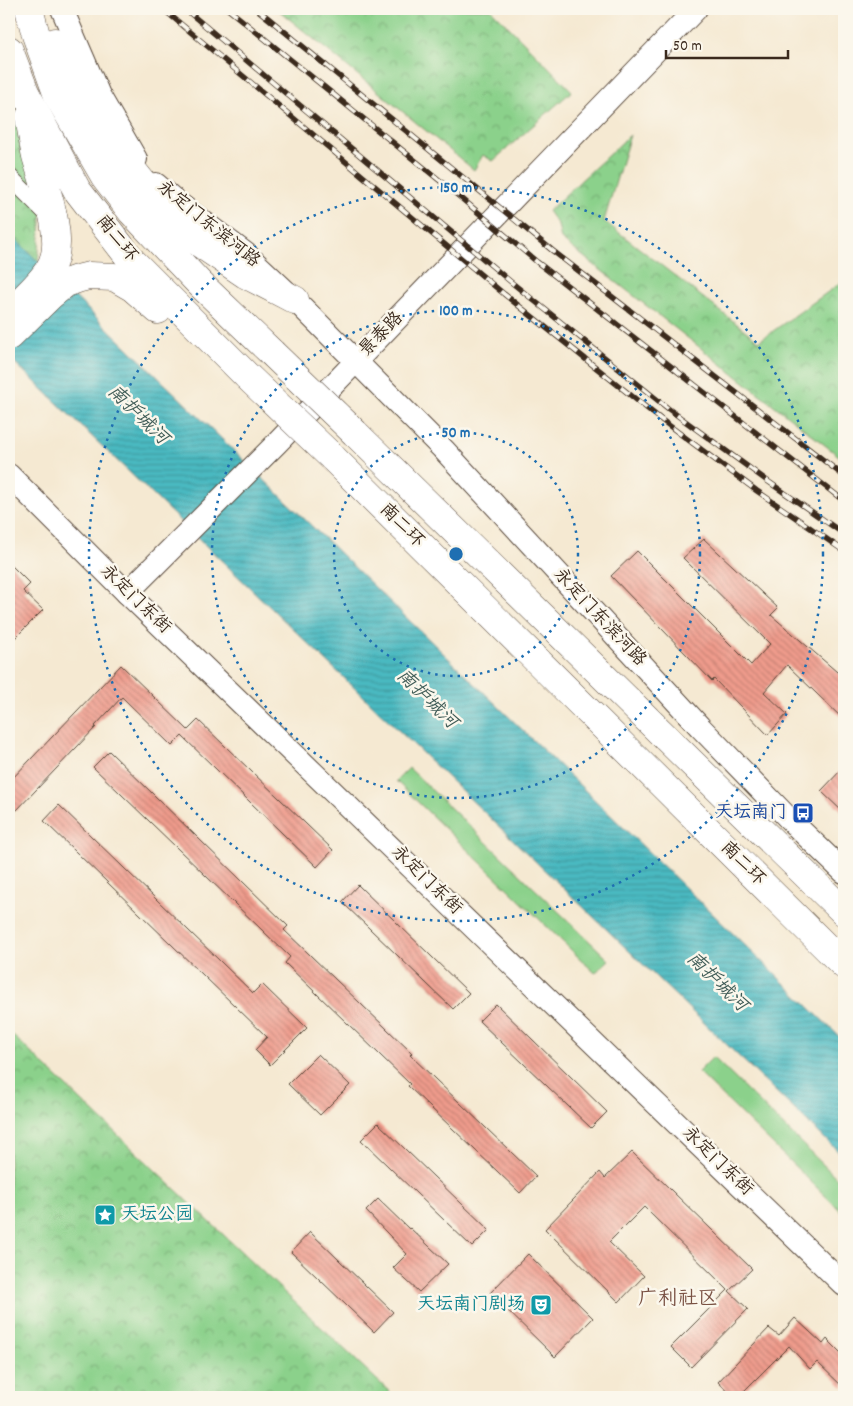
<svg xmlns="http://www.w3.org/2000/svg" width="853" height="1406" font-family="Dekko,'LXGW WenKai TC',sans-serif">
  <defs>
    <pattern id="park-crowns" width="20" height="18" patternUnits="userSpaceOnUse" patternTransform="scale(1.25)"><rect width="20" height="18" fill="#8bd18b"/><path d="M2 6a3 3 0 1 1 6 0M12 15a3 3 0 1 1 6 0" fill="none" stroke="#73aa71"/></pattern>
    <pattern id="water-rules" width="6" height="5" patternUnits="userSpaceOnUse" patternTransform="scale(1.25)"><rect width="6" height="5" fill="#4ab9c1"/><path d="M0 2.5h6" fill="none" stroke="#3f979c"/></pattern>
    <pattern id="building-back-hatch" width="6" height="6" patternUnits="userSpaceOnUse" patternTransform="scale(1.25)"><rect width="6" height="6" fill="#ef9b8c"/><path d="M-1 5l2 2M0 0l6 6M5-1l2 2" fill="none" stroke="#c37f72"/></pattern>
  </defs>
  <rect width="100%" height="100%" fill="#fbf7ec"/>
  <filter id="ink" filterUnits="userSpaceOnUse"><feTurbulence type="fractalNoise" baseFrequency=".02" numOctaves="2"/><feDisplacementMap in="SourceGraphic" scale="10" xChannelSelector="R" yChannelSelector="G"/><feConvolveMatrix kernelMatrix="1 2 1 2 8 2 1 2 1" color-interpolation-filters="sRGB"/></filter>
  <filter id="wash" filterUnits="userSpaceOnUse"><feTurbulence type="fractalNoise" baseFrequency=".0096" numOctaves="4" result="noise"/><feDisplacementMap in="SourceGraphic" scale="20" xChannelSelector="R" yChannelSelector="G"/><feGaussianBlur stdDeviation="1.12" result="paint"/><feColorMatrix in="noise" values="0 0 0 0 0 0 0 0 0 0 0 0 0 0 0 0 0 1.4 0 .05"/><feComposite in="paint" operator="in"/></filter>
  <g filter="url(#wash)">
    <rect width="100%" height="100%" fill="#f5e9d2"/>
    <g fill="#8bd18b" stroke="#637e54">
      <polygon points="409,768 609,960 595,973 396,781"/>
      <polygon points="713,1057 844,1185 844,1214 698,1072"/>
    </g>
    <g fill="url(#park-crowns)" stroke="#637e54">
      <polygon points="277,9 491,9 572,91 493,161 483,155 474,170"/>
      <polygon points="9,84 43,197 38,262 9,233"/>
      <polygon points="630,135 604,221 759,341 842,282 844,284 844,460 561,239 558,225 548,211"/>
      <polygon points="9,1032 395,1397 9,1397"/>
    </g>
    <polygon fill="url(#water-rules)" stroke="#427270" points="9,233 844,1041 844,1157 9,357"/>
    <g id="blocks">
      <g fill="url(#building-back-hatch)">
        <polygon points="704,539 778,608 771,615 844,678 844,720 787,665 764,692 787,714 768,735 714,679 712,681 611,576 637,551 751,665 770,644 683,558"/>
        <polygon points="9,563 30,584 23,591 43,610 9,644"/>
        <polygon points="121,665 188,730 198,720 333,850 317,867 182,736 172,746 122,697 95,726 96,727 16,811 9,804 9,782"/>
        <polygon points="109,751 288,926 284,930 412,1053 410,1055 536,1176 520,1193 408,1086 410,1084 285,963 290,957 93,767"/>
        <polygon points="844,767 844,813 821,791"/>
        <polygon points="59,805 253,993 262,984 307,1028 270,1065 255,1050 267,1037 44,821"/>
        <polygon points="358,885 469,993 453,1009 342,902"/>
        <polygon points="496,1004 607,1112 591,1128 479,1021"/>
        <polygon points="318,1054 350,1085 320,1115 288,1084"/>
        <polygon points="378,1123 489,1230 472,1247 361,1140"/>
        <polygon points="632,1152 752,1269 729,1291 748,1309 691,1367 671,1347 728,1290 644,1207 609,1242 644,1276 619,1302 545,1229 600,1172 605,1178"/>
        <polygon points="378,1199 409,1229 410,1228 448,1264 419,1292 393,1268 407,1254 366,1211"/>
        <polygon points="310,1232 393,1312 374,1332 291,1252"/>
        <polygon points="528,1254 593,1318 555,1357 490,1293"/>
        <polygon points="795,1318 823,1344 827,1339 844,1356 844,1388 817,1362 810,1369 789,1346 738,1397 734,1397 718,1382 769,1328 779,1336"/>
      </g>
    </g>
  </g>
  <g filter="url(#ink)">
    <use href="#blocks" fill-opacity="0" stroke="#574739" stroke-width="1"/>
    <g fill="none" stroke-linecap="round" stroke-linejoin="round">
      <g stroke="#574739" stroke-width="18">
        <polyline id="street" points="9,176 51,218"/>
      </g>
      <g stroke="#574739" stroke-width="24">
        <g id="secondary">
          <polyline points="62,9 99,95 136,159"/>
          <polyline points="156,184 177,202 245,253 295,300 444,450 700,727 793,823 844,872"/>
          <polyline points="9,475 127,593 844,1285"/>
          <polyline points="127,593 277,443 696,9"/>
        </g>
      </g>
      <g stroke="#574739" stroke-width="29">
        <g id="highway">
          <polyline points="29,9 36,35 58,96 105,177 132,212 199,283 272,353"/>
          <polyline points="55,42 79,93 106,137 150,192 189,236 245,274 295,300"/>
          <polyline points="9,50 25,92 77,190 132,261 248,377"/>
          <path d="M20,302C31,291 45,279 52,264C65,236 44,185 36,156C33,144 32,131 29,118"/>
          <polyline points="9,336 50,296 66,283 77,279 89,276 114,277 133,288 158,310"/>
          <polyline points="355,433 844,912"/>
          <polyline points="332,457 844,965"/>
        </g>
      </g>
      <use href="#street" stroke="#fff" stroke-width="16"/>
      <use href="#secondary" stroke="#fff" stroke-width="22"/>
      <use href="#highway" stroke="#fff" stroke-width="28"/>
      <g stroke="#3b2a1e" stroke-width="5.5">
        <g id="rail">
          <polyline points="163,9 504,294 663,421 757,491 844,551"/>
          <polyline points="185,9 511,282 670,410 766,480 844,534"/>
          <polyline points="228,9 454,192 537,262 844,501"/>
          <polyline points="257,9 553,251 844,476"/>
        </g>
      </g>
      <use href="#rail" stroke="#fbf7ec" stroke-width="4" stroke-dasharray="11" stroke-linecap="butt"/>
      <g stroke="#574739" stroke-width="29" stroke-linecap="butt">
        <g id="highway-bridge">
          <polyline points="272,353 355,433"/>
          <polyline points="248,377 332,457"/>
        </g>
      </g>
      <use href="#highway-bridge" stroke="#fff" stroke-width="28"/>
    </g>
  </g>
  <g fill="none" stroke="#1f6fb2" stroke-width="2.5" stroke-dasharray="2.5 5">
    <circle cx="456" cy="554" r="122"/>
    <circle cx="456" cy="554" r="244"/>
    <circle cx="456" cy="554" r="367"/>
  </g>
  <defs>
    <g id="bus-square" transform="scale(1.125)"><rect x="-9" y="-9" width="18" height="18" rx="4" fill="#1a4fb4" stroke="#fbf7ec"/><path d="M-5-6H5V4H4V6H2V4H-2V6H-4V4H-5ZM-3.5-4V0h7V-4ZM-3.5 1.2v1.5H-2V1.2ZM2 1.2v1.5H3.5V1.2Z" fill="#fff"/></g>
    <g id="sight-square" transform="scale(1.125)"><rect x="-9" y="-9" width="18" height="18" rx="4" fill="#0f9aa8" stroke="#fbf7ec"/><path d="M0-6L1.8-2.2L6-1.7L2.9 1.2L3.7 5.4L0 3.3L-3.7 5.4L-2.9 1.2L-6-1.7L-1.8-2.2Z" fill="#fff"/></g>
    <g id="theatre-square" transform="scale(1.125)"><rect x="-9" y="-9" width="18" height="18" rx="4" fill="#0f9aa8" stroke="#fbf7ec"/><path d="M-5-5.5Q0-4 5-5.5V0Q5 5 0 6Q-5 5-5 0ZM-3.3-2.5H-1v1.5H-3.3ZM1-2.5H3.3v1.5H1ZM-2.8 1Q0 5.5 2.8 1Z" fill="#fff"/></g>
  </defs>
  <g fill-rule="evenodd">
    <use href="#bus-square" x="803" y="813"/>
    <use href="#sight-square" x="105" y="1215"/>
    <use href="#theatre-square" x="541" y="1305"/>
  </g>
  <g text-anchor="middle" dominant-baseline="central" stroke-width="5" stroke-linejoin="round" paint-order="stroke">
    <g font-size="18" fill="#3b2a1e" stroke="#fbf7ec">
      <text transform="translate(208 225) rotate(39)">永定门东滨河路</text>
      <text transform="translate(116 239) rotate(51)">南二环</text>
      <text transform="translate(382 335) rotate(-46)">景泰路</text>
      <text transform="translate(401 526) rotate(45)">南二环</text>
      <text transform="translate(135 600) rotate(44)">永定门东街</text>
      <text transform="translate(599 618) rotate(47)">永定门东滨河路</text>
      <text transform="translate(742 864) rotate(45)">南二环</text>
      <text transform="translate(426 881) rotate(44)">永定门东街</text>
      <text transform="translate(717 1162) rotate(44)">永定门东街</text>
    </g>
    <g font-size="18" fill="#164399" stroke="#fbf7ec" text-anchor="end">
      <text x="787" y="813">天坛南门</text>
    </g>
    <g font-size="18" fill="#0d838f" stroke="#fbf7ec" text-anchor="start">
      <text x="121" y="1215">天坛公园</text>
      <text x="525" y="1305" text-anchor="end">天坛南门剧场</text>
    </g>
    <g font-size="19" font-style="italic" fill="#405c57" stroke="#fbf7ec">
      <text transform="translate(137 416) rotate(44)">南护城河</text>
      <text transform="translate(426 700) rotate(44)">南护城河</text>
      <text transform="translate(716 983) rotate(44)">南护城河</text>
    </g>
    <g font-size="20" fill="#7a5244" stroke="#fbf7ec">
      <text x="678" y="1300">广利社区</text>
    </g>
  </g>
  <circle cx="456" cy="554" r="8" fill="#1f6fb2" stroke="#fbf7ec" stroke-width="2.5"/>
  <g font-size="15" text-anchor="middle" font-weight="bold" fill="#1f6fb2" stroke="#fbf7ec" stroke-width="5" stroke-linejoin="round" paint-order="stroke">
    <text x="456" y="192">150 m</text>
    <text x="456" y="315">100 m</text>
    <text x="456" y="437">50 m</text>
  </g>
  <rect width="853" height="1406" fill="none" stroke="#fbf7ec" stroke-width="30"/>
  <path d="M666 50v8h122v-8" fill="none" stroke="#3b2a1e" stroke-width="2.5"/>
  <text x="673" y="50" font-size="15" fill="#3b2a1e" stroke="#fbf7ec" stroke-width="4" paint-order="stroke">50 m</text>
</svg>
